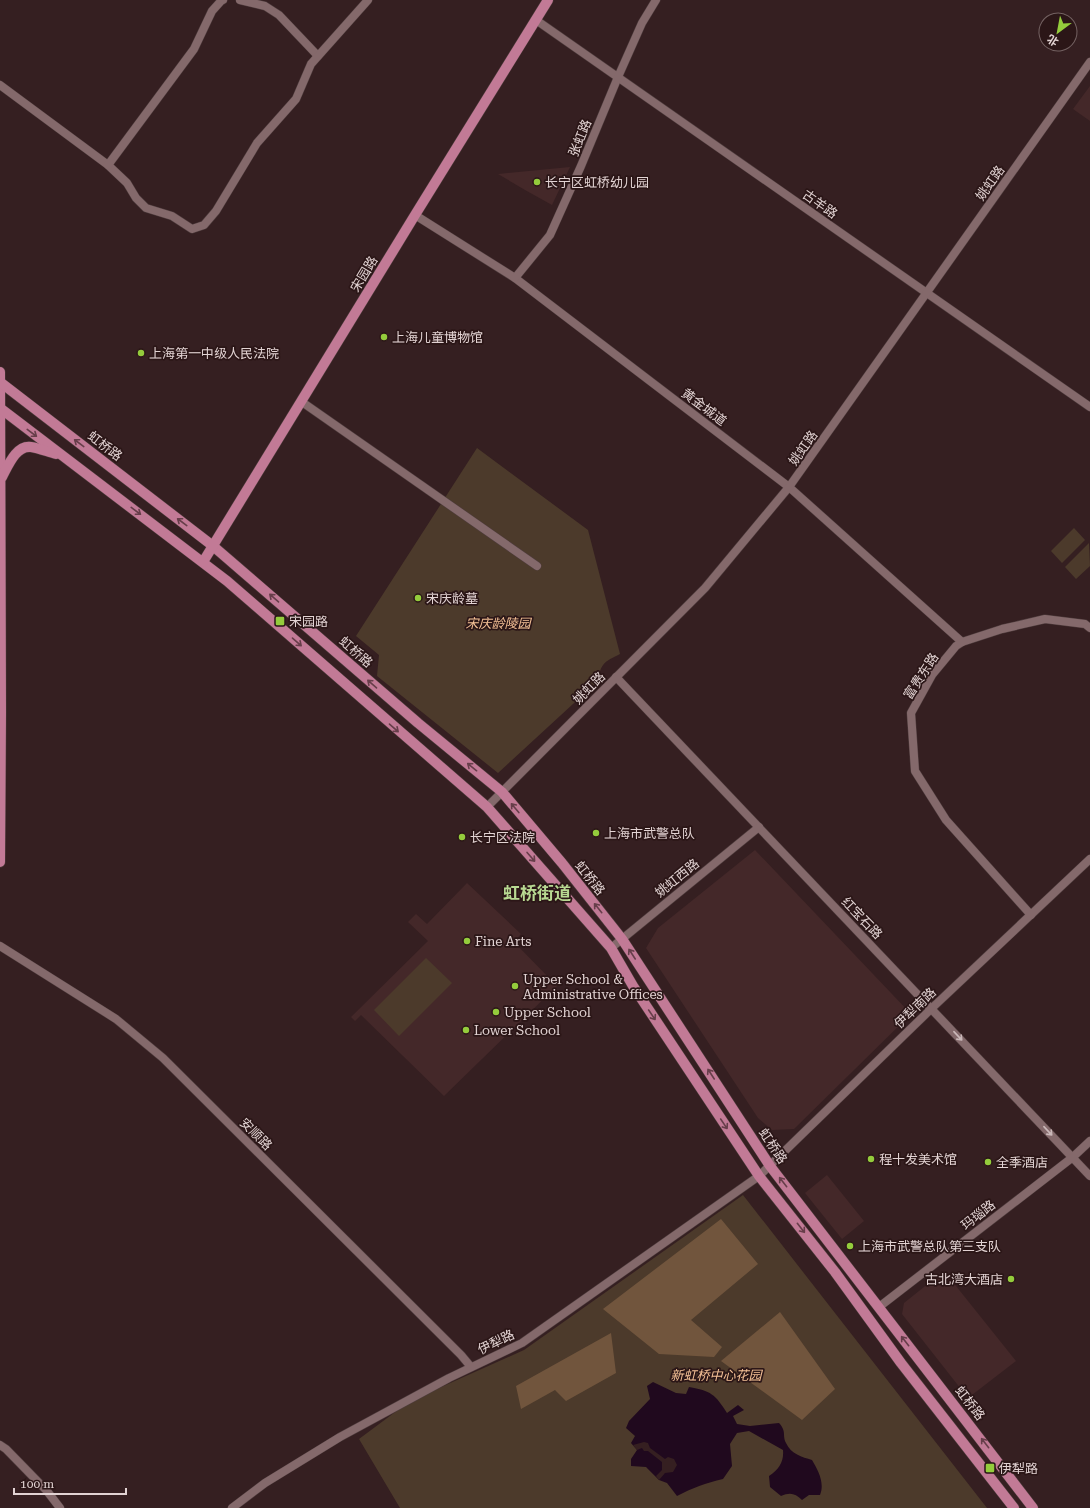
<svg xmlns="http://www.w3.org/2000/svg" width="1090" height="1508" font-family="'Roboto Serif','Noto Sans SC',serif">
  <rect width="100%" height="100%" fill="#351f21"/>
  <g fill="#442829">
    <polygon points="1090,86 1090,121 1073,109"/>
    <polygon points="570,167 552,205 525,190 498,174"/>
    <polygon points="755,850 911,1014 794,1129 772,1130 758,1118 646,948 658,928"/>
    <polygon points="467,883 521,934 514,942 557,986 444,1096 361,1015 355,1021 351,1017 428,941 408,922 416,914 427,924"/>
    <polygon points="827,1175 864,1221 842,1239 805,1193"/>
    <polygon points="944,1271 1016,1361 968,1398 902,1314 904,1303"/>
  </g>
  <g fill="#4c3a2b">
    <path d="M477,448L588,530L620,654C604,662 601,663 598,681L498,773L377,676L379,655L356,636Z"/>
    <polygon points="1074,528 1085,540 1062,563 1051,551"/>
    <polygon points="1089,543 1090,566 1076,579 1065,567"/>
    <polygon points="426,958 452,983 399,1036 374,1010"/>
    <polygon points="743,1195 987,1508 400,1508 359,1439 410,1401 524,1350"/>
  </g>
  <g fill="#71553d">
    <polygon points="721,1219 758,1264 691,1320 722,1347 714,1357 659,1354 603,1309"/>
    <polygon points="780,1312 835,1389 802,1420 721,1361"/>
    <polygon points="611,1333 616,1373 566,1401 555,1390 521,1409 516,1386"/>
  </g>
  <path fill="#20091e" d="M653,1382L676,1393L686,1394L689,1387C711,1391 715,1394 727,1413L738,1405L744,1410L733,1416L737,1424L750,1426L779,1423C787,1432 782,1435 786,1443C791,1454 802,1457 812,1460C818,1470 825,1483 820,1495H809L802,1500C795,1493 790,1492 781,1496L770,1487L769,1476C779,1469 784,1462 783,1450L749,1431L737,1433L730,1444L732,1466L723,1479C706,1483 692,1488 677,1496L667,1483L659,1480L646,1467L631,1466V1459L637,1450L631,1443L635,1436L626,1428L629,1421L650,1399L647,1386Z"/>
  <polygon fill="#351f21" points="644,1442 648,1443 650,1448 665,1459 668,1457 674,1459 677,1465 673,1472 665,1473 659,1480 656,1476 662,1470 662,1462 648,1451 644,1451 642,1448 637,1450 633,1445"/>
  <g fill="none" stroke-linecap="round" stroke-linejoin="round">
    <g stroke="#4f3d3e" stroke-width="9">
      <g id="minor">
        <polyline points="240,0 265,6 279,15 318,56"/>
        <polyline points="536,20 1090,407"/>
        <polyline points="0,85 108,165 127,183 136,198 146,208 172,216 192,229 204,225 216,211 257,143 296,99 311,64 368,0"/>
        <polyline points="108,165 194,49 212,11 221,1 223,0"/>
        <polyline points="415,215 515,278 789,487 962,642"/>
        <polyline points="515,278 550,235 581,166 618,77 642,23 656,0"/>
        <polyline points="302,402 537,566"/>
        <polyline points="616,677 1090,1176"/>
        <polyline points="487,807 705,588 789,487 1090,62"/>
        <polyline points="1031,915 946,820 915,771 911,713 932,675 956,646 962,642 1002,629 1045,619 1085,624 1090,628"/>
        <polyline points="0,946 116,1019 163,1058 461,1355 471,1367"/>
        <polyline points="611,948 759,827"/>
        <polyline points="879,1307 1073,1157 1090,1141"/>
        <polyline points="0,1445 6,1449 47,1491 60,1508"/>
        <polyline points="232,1508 265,1483 340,1437 449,1378 522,1343 759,1176 932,1008 1090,859"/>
      </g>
    </g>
    <g stroke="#4f3d3e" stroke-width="11">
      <g id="major">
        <polyline points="0,372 1,712 0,862"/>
        <polyline points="0,382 213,546 418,723 502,792 562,863 622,939 770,1166 1033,1508"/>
        <polyline points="0,408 227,581 487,807 611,948 633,986 759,1176 835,1272 901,1363 1014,1508"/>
        <path d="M2,477C8,466 16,445 31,447C39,448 48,452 56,454"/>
        <polyline points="203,562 415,215 548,0"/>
      </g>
    </g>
    <use href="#minor" stroke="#84696b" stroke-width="8"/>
    <use href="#major" stroke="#c27a96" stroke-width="10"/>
  </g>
  <defs><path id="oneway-shaft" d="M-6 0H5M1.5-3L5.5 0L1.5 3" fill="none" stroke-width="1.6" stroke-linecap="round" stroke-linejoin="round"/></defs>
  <g stroke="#673e4a">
    <use href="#oneway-shaft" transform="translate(32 433) rotate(37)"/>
    <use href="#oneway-shaft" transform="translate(79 443) rotate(-143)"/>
    <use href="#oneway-shaft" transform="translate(136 511) rotate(37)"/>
    <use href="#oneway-shaft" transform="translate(182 522) rotate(-143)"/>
    <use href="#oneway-shaft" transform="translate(274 598) rotate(-139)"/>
    <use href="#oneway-shaft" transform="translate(297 642) rotate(41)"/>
    <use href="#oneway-shaft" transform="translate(372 684) rotate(-139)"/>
    <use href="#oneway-shaft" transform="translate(394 728) rotate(41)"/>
    <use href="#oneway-shaft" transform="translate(472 767) rotate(-141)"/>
    <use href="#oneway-shaft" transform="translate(515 808) rotate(-130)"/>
    <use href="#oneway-shaft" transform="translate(531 857) rotate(49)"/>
    <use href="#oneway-shaft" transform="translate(598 908) rotate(-129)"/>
    <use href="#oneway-shaft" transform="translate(632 954) rotate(-123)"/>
    <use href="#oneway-shaft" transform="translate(652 1015) rotate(56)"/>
    <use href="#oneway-shaft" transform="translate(711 1074) rotate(-123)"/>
    <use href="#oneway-shaft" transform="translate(724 1124) rotate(56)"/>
    <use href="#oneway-shaft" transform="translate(783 1182) rotate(-128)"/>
    <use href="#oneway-shaft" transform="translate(801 1228) rotate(52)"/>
    <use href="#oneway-shaft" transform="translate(905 1341) rotate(-128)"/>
    <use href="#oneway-shaft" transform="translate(985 1443) rotate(-128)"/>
  </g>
  <g stroke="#cab8b9">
    <use href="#oneway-shaft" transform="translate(958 1036) rotate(47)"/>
    <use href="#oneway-shaft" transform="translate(1048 1131) rotate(47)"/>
  </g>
  <g fill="#94cc3c" stroke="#2b1617" stroke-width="1.5">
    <circle cx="537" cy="182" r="4"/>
    <circle cx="384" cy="337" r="4"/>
    <circle cx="141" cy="353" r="4"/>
    <circle cx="418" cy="598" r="4"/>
    <rect x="275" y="616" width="10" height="10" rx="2"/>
    <circle cx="596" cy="833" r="4"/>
    <circle cx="462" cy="837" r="4"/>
    <circle cx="467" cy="941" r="4"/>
    <circle cx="515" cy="986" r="4"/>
    <circle cx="496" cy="1012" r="4"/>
    <circle cx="466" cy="1030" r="4"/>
    <circle cx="871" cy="1159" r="4"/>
    <circle cx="988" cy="1162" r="4"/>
    <circle cx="850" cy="1246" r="4"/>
    <circle cx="1011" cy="1279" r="4"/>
    <rect x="985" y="1463" width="10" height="10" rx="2"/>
  </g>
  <g text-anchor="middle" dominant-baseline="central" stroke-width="3.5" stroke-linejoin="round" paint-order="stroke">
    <g font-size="13" fill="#e2d3d3" stroke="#2b1617">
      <text transform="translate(580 138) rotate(-68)">张虹路</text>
      <text transform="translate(990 183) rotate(-55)">姚虹路</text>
      <text transform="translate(820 204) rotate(35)">古羊路</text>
      <text transform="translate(364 274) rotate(-59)">宋园路</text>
      <text transform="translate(704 407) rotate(37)">黄金城道</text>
      <text transform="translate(105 446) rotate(37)">虹桥路</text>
      <text transform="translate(803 448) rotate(-55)">姚虹路</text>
      <text transform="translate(356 652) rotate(41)">虹桥路</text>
      <text transform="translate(921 676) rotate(-57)">富贵东路</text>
      <text transform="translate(589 688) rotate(-45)">姚虹路</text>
      <text transform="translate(590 878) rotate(51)">虹桥路</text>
      <text transform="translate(677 878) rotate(-39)">姚虹西路</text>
      <text transform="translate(862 918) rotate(46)">红宝石路</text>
      <text transform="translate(915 1008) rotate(-44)">伊犁南路</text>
      <text transform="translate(256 1134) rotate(45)">安顺路</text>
      <text transform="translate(773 1146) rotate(56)">虹桥路</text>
      <text transform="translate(978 1215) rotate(-38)">玛瑙路</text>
      <text transform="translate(496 1342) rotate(-26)">伊犁路</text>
      <text transform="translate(970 1403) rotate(52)">虹桥路</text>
    </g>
    <g font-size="13" fill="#e2d3d3" stroke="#2b1617" text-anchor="start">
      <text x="545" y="182">长宁区虹桥幼儿园</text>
      <text x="392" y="337">上海儿童博物馆</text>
      <text x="149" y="353">上海第一中级人民法院</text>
      <text x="426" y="598">宋庆龄墓</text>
      <text x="289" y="621">宋园路</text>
      <text x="604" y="833">上海市武警总队</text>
      <text x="470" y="837">长宁区法院</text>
      <text x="475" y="941">Fine Arts</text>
      <text x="523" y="979">Upper School &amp;<tspan x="523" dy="15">Administrative Offices</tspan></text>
      <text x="504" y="1012">Upper School</text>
      <text x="474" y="1030">Lower School</text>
      <text x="879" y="1159">程十发美术馆</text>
      <text x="996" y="1162">全季酒店</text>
      <text x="858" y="1246">上海市武警总队第三支队</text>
      <text x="1003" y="1279" text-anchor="end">古北湾大酒店</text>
      <text x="999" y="1468">伊犁路</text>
    </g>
    <g font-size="13" font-style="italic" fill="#f6c297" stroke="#2b1617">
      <text x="498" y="623">宋庆龄陵园</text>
      <text x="716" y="1375">新虹桥中心花园</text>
    </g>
    <g font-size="17" font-weight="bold" fill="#b8d992" stroke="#2b1617">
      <text x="537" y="893">虹桥街道</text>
    </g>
  </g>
  <g transform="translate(1058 32) rotate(212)"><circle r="19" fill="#2b1617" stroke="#746262"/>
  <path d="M0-3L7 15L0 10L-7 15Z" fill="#94cc3c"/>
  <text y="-6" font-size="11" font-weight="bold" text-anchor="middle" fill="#e2d3d3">北</text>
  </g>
  <path d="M14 1488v6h112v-6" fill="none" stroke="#e2d3d3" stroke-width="2"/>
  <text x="20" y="1488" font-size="12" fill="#e2d3d3" stroke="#2b1617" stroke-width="3" paint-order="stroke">100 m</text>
</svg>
